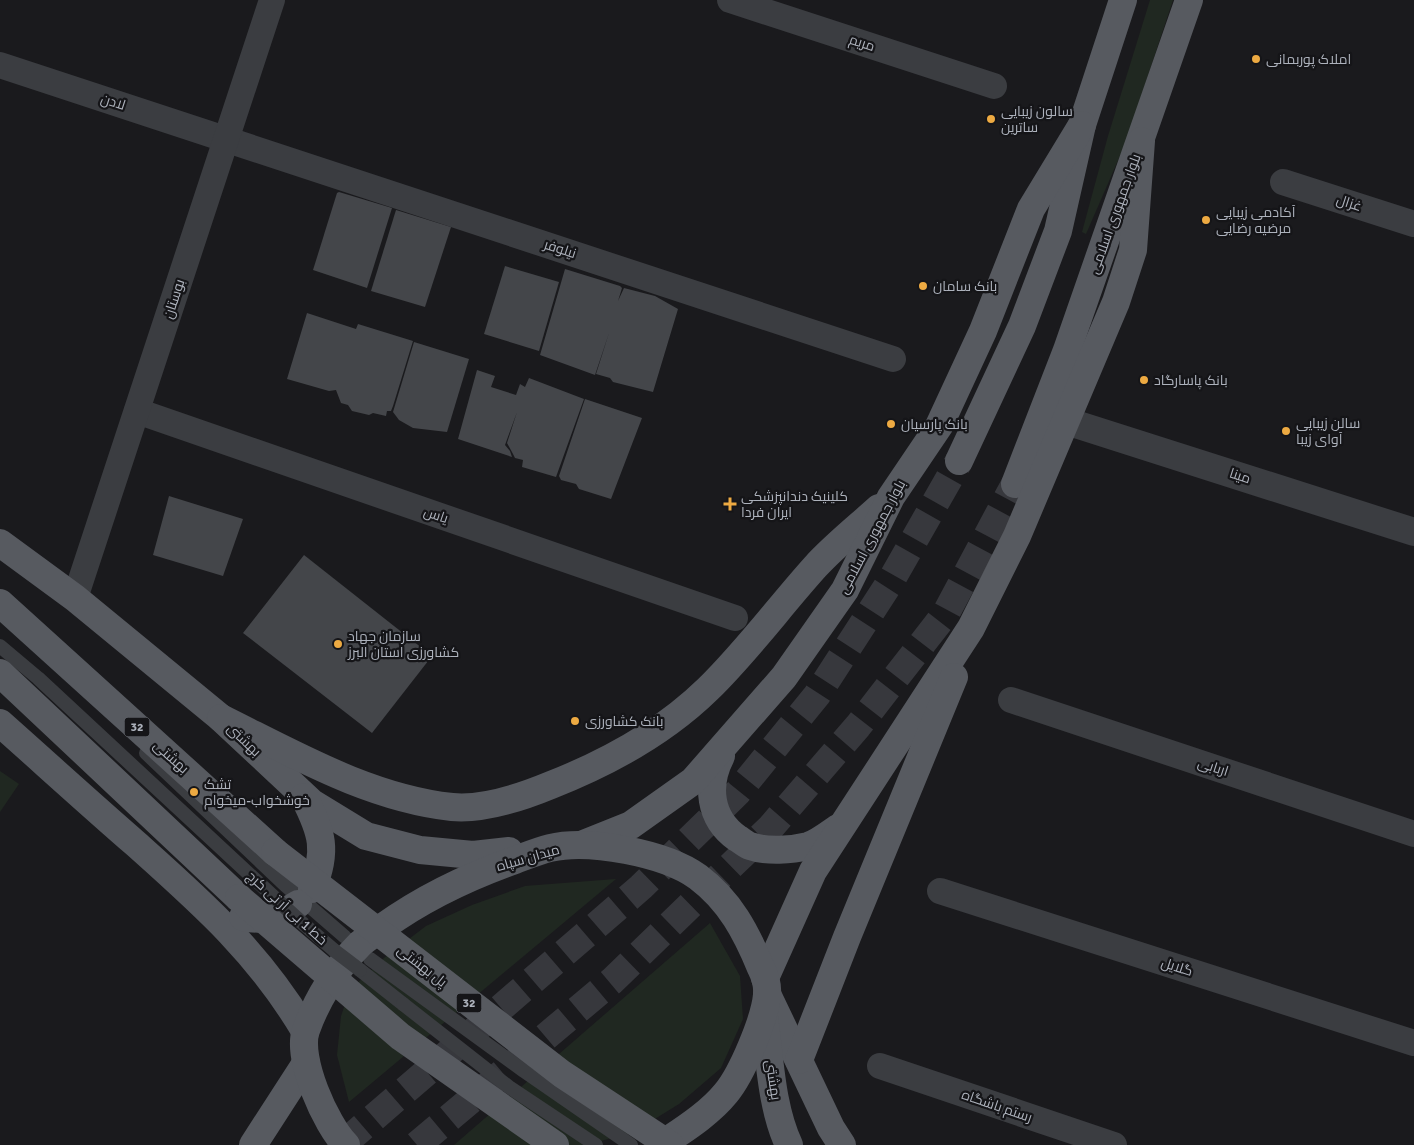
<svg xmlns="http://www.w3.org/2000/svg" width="1414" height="1145" font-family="Signika,Cairo,sans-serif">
  <rect width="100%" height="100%" fill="#1a1a1d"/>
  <g fill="#202821">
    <polygon points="1150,0 1173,0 1126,142 1086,234 1082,232 1108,136"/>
    <polygon points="0,771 19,784 0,812"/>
    <polygon points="616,879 349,1102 337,1055 341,1016 350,990 384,958 426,926 472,905 525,886"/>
    <polygon points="710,923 740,976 743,1019 721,1068 679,1104 632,1133 585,1145 454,1145"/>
  </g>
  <g fill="#44464a">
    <polygon points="339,192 392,208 367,288 313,270 337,193"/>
    <polygon points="396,210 451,227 425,307 371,291"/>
    <polygon points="505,266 559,282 539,351 484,334"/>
    <polygon points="565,269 620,286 622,288 618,301 624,288 655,296 678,309 653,392 613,382 610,378 596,374 609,333 595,375 540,355"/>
    <polygon points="307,313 356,329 358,324 413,341 393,406 391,411 387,411 386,416 373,413 369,415 352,411 348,405 341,403 336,390 329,391 287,379"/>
    <polygon points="414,342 469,359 447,432 413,428 399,420 393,412"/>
    <polygon points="477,370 495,376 491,387 516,395 520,384 525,387 529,378 584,399 556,477 522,467 523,460 515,458 513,454 507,443 517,412 505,445 510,451 512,457 458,439"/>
    <polygon points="585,399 642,418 611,499 579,489 576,484 561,480 559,476"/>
    <polygon points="169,496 243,519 223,576 153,555"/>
    <polygon points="304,555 432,656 372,733 243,633"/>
  </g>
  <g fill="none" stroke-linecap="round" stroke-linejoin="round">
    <g stroke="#37383d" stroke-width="28" stroke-dasharray="28 14" stroke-linecap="butt">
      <polyline points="342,1145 641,887 738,792 817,695 892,579 959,461"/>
      <polyline points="417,1145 612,981 771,827 858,726 946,613 1015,484"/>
    </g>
    <g stroke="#3b3d41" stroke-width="14">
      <polyline points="0,646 38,678 276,899"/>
      <polyline points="146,753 285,885 345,937"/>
      <polyline points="300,921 335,951"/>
      <polyline points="370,959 524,1071 631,1145"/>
      <polyline points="360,970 403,1004"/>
    </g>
    <g stroke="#3b3d41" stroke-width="26">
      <polyline points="730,0 994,86"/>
      <polyline points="0,65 893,359"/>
      <polyline points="1283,182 1414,224"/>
      <polyline points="137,411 735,618"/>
      <polyline points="75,598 272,0"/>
      <polyline points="1011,700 1414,834"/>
      <polyline points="940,891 1414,1043"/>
      <polyline points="880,1066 1114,1145"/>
    </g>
    <polyline stroke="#3b3d41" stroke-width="28" points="1066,421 1414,532"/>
    <g stroke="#575a60" stroke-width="28">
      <polyline points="959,461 1022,326 1058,231 1082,125 1123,0"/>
      <polyline points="1015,484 1067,350 1189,0"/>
      <polyline points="0,543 75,598 221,718 312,803 366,836 420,850 473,855 509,851"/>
      <polyline points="0,603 275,852"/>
      <polyline points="0,673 239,898"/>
      <path d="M221,718C294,754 369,798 452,807C484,810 522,797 551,785C607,763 665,731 708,689C747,651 779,607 815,567C834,546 858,527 879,508"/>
      <path d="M0,723C45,763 90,804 136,844C202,903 259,953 305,1031"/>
      <path d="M721,756C706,785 709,818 737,838C741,840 746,845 750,846C767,852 792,850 808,846C818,843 829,834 838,828"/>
      <path d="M304,797C322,832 328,851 312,889"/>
      <polyline points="581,845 631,825 693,781 784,677 845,590 891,497 939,426 983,331 1031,209 1082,125"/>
      <path d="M243,917C266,922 279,916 298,904"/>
      <polyline points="765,978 813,871 971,628 1017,536 1116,302 1133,250 1141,141"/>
      <polyline points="767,994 831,1128 842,1145"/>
      <path d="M764,1017C770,1058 771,1107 789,1145"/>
      <polyline points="799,1060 847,937 954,677"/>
      <polyline points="253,1145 306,1063"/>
      <path d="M346,1145C326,1125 296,1058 306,1030C317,999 337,967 360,944C367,938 375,933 383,927C423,898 467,877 515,860C526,856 538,851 550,848C589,839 665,853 698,877C730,901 746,932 761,968C765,976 768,985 767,995C765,1019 742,1074 726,1093C709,1114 683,1130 661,1145"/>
    </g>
    <g stroke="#3b3d41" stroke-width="14">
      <polyline points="276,899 300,921"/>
      <polyline points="335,951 360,970"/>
      <polyline points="403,1004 509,1087 596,1145"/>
    </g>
    <g stroke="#575a60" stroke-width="28">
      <polyline points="275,852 562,1074 670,1145"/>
      <polyline points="239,898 401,1037 555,1145"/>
    </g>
  </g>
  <g fill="#edaa42" stroke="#151518" stroke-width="2">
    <circle cx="1256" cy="59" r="5"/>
    <circle cx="991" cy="119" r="5"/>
    <circle cx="1206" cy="220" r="5"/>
    <circle cx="923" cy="286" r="5"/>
    <circle cx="1144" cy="380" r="5"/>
    <circle cx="891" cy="424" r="5"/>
    <circle cx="1286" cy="431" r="5"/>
    <path d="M727.5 496.5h5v5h5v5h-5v5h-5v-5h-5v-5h5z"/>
    <circle cx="338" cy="644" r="5"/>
    <circle cx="575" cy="721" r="5"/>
    <circle cx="194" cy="792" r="5"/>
  </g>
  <g text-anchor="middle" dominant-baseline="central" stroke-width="4.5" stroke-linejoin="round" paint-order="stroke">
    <g fill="#151518" stroke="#7f838b" stroke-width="1">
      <rect x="124.5" y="717.5" width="25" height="19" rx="4"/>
      <rect x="456.5" y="993.5" width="25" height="19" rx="4"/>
    </g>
    <g font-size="12" font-weight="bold" fill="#adb2bc">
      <text x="137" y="727">32</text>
      <text x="469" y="1003">32</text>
    </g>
    <g font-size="14" fill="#adb2bc" stroke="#151518">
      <text transform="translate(862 43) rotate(18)">مریم</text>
      <text transform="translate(113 102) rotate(18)">لادن</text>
      <text transform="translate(1349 203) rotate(18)">غزال</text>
      <text transform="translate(1115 214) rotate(-70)">بلوار جمهوری اسلامی</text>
      <text transform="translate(560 249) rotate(18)">نیلوفر</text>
      <text transform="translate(174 299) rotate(-72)">بوستان</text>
      <text transform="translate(1240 476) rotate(18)">مینا</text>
      <text transform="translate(436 515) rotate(19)">یاس</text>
      <text transform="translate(872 537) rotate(-62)">بلوار جمهوری اسلامی</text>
      <text transform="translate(244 740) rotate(44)">بهشتى</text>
      <text transform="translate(171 757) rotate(42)">بهشتی</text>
      <text transform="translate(1213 767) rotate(18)">اربابی</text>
      <text transform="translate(528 858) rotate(-16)">میدان سپاه</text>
      <text transform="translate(287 908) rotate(42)">خط 1 بی آر تی کرج</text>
      <text transform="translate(422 966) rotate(38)">پل بهشتی</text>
      <text transform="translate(1177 967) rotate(18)">گلایل</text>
      <text transform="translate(773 1080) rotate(81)">بهشتى</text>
      <text transform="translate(997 1106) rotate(19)">رستم باشگاه</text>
    </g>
    <g font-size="14" fill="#adb2bc" stroke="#151518" text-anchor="start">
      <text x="1266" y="59">املاک پوربمانی</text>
      <text x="1001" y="111">سالون زیبایی<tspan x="1001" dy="16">ساترین</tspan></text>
      <text x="1216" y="212">آکادمی زیبایی<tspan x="1216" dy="16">مرضیه رضایی</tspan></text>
      <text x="933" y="286">بانک سامان</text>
      <text x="1154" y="380">بانک پاسارگاد</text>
      <text x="1296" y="423">سالن زیبایی<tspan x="1296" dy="16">آوای زیبا</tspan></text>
      <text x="901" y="424">بانک پارسیان</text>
      <text x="741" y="496">کلینیک دندانپزشکی<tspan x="741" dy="16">ایران فردا</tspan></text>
      <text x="348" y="636">سازمان جهاد<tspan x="348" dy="16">کشاورزی استان البرز</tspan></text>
      <text x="585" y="721">بانک کشاورزی</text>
      <text x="204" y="784">تشک<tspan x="204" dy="16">خوشخواب-میخوام</tspan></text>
    </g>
  </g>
</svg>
